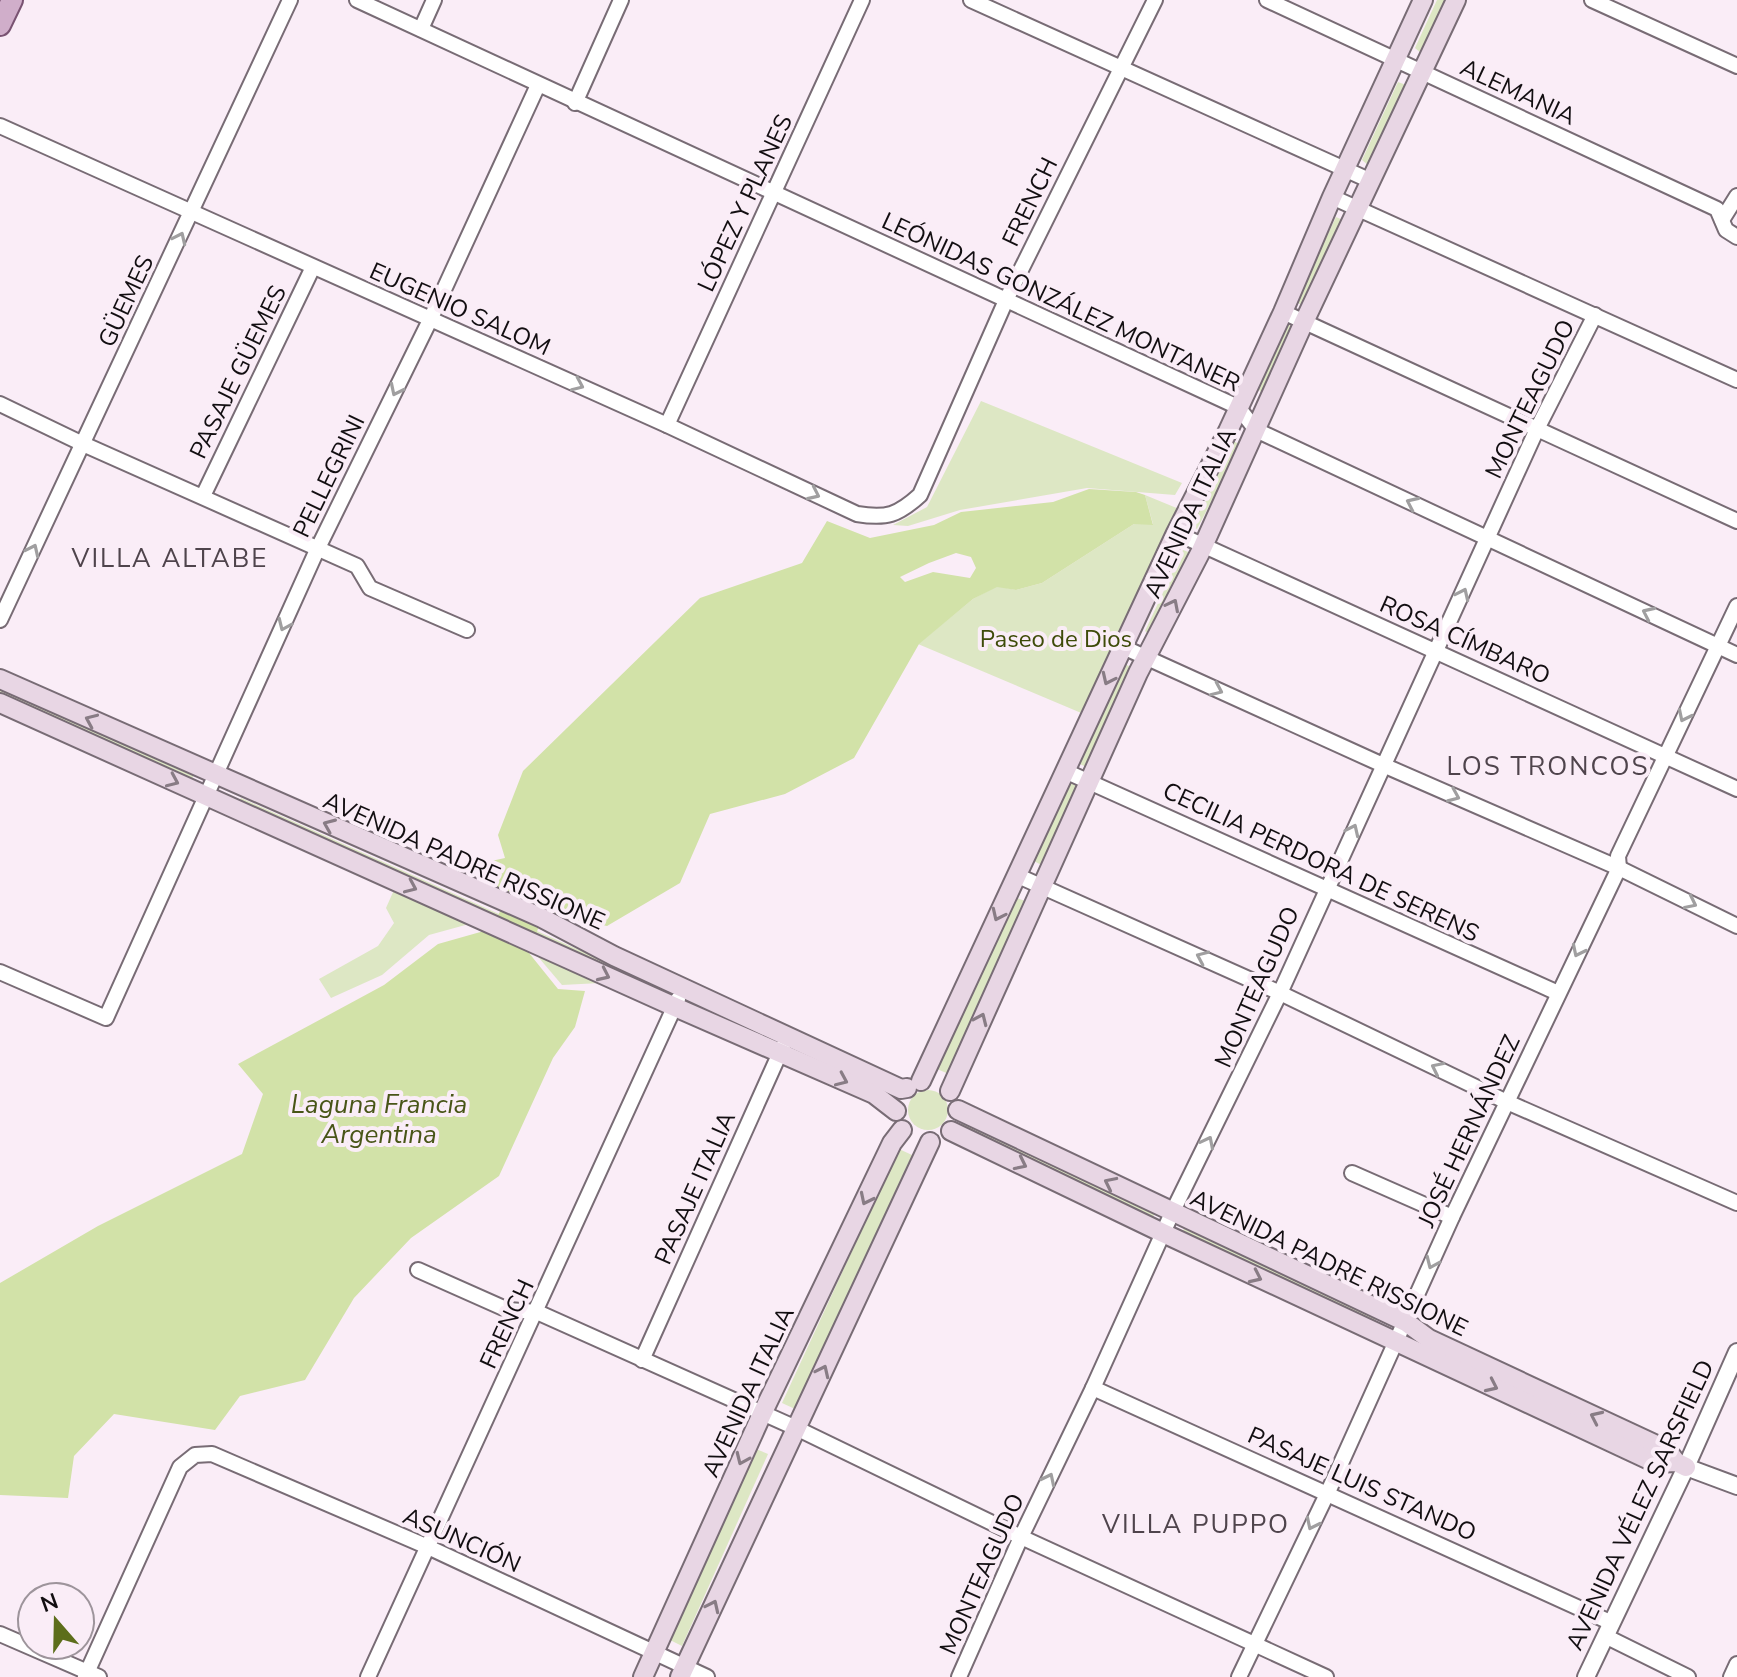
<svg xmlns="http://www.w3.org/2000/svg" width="1737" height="1677" font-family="'Nunito Sans',sans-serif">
  <rect width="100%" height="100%" fill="#faedf7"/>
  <g fill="#dde7c4">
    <polygon points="1437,0 1447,0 1421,53 1415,48"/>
    <polygon points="1398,82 1406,85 1368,165 1362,160"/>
    <polygon points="1336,217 1343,220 1302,306 1296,301"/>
    <polygon points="1287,324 1294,327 1265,391 1261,392 1257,388"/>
    <polygon points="981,401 1182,483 1175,495 1087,488 960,510 908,526 893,525 927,507"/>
    <polygon points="1233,441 1241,445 1197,529 1190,526"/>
    <polygon points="1145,495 1179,509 1086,715 918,644 973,599 997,586 1016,590 1042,583 1134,524 1153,524"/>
    <polygon points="1183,550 1191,553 1151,636 1145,631"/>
    <polygon points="1124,664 1134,668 1086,767 1078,763"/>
    <polygon points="0,686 194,775 189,785 0,698"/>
    <polygon points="1070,780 1079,784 1043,866 1034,861"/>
    <polygon points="241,798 659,986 658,989 238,802"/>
    <polygon points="394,890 469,924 429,935 382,975 331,998 319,979 378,946 394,923 386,908"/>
    <polygon points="1017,898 1025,901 951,1075 937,1069"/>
    <polygon points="534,952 600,983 562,985"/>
    <circle cx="928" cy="1110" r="20"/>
    <polygon points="963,1121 1155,1213 1153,1217 961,1125"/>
    <polygon points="899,1149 912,1155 795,1409 782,1403"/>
    <polygon points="1186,1224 1377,1317 1374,1323 1181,1235"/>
    <polygon points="756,1449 768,1454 682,1646 670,1640"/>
  </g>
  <path fill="#d2e2a8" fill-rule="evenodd" d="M1089,489L1136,492L1145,495L1153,525L1134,524L1042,583L1016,590L997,587L973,599L919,644L854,758L785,794L710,814L680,883L607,926L547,914L542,918L529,953L558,989L585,991L575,1027L553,1058L499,1176L411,1238L354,1298L305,1380L240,1396L215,1430L114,1414L74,1456L68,1498L0,1495V1283L98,1226L242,1154L263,1094L238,1064L384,985L438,944L491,929L508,896L488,884L468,866L505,858L498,835L523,771L700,598L802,563L827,521L870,538L934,525L961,512L1053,502ZM956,553L971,557L976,568L970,578L933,572L905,582L900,577L929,563Z"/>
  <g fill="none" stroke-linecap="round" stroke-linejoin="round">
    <g stroke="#786c75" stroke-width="18">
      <g id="minor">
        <polyline points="357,0 1238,407 1256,430 1737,655"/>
        <polyline points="971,0 1371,181"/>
        <polyline points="1267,0 1717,209 1726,230 1737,237"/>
        <polyline points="1592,0 1737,66"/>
        <polyline points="421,29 434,0"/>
        <polyline points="575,103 621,0"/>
        <path d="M0,126L667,425L857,514C887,519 898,515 920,495L1007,298L1155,0"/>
        <polyline points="1332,197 1737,380"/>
        <polyline points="1722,220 1737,196"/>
        <polyline points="1283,312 1737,521"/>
        <polyline points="0,404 83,444 357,566 370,588 467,630"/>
        <polyline points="667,425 862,0"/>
        <polyline points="203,496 313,267"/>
        <polyline points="1176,533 1737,789"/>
        <polyline points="0,620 290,0"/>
        <polyline points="1123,647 1383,765 1619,868 1737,926"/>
        <polyline points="1065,771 1558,993"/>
        <polyline points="1016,875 1280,993 1507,1102 1737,1203"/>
        <polyline points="0,972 106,1018 317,550 430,320 538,85"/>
        <polyline points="1352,1173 1452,1217"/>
        <polyline points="418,1270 508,1310 537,1312 796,1428 1021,1537 1326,1677"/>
        <polyline points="642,1360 783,1046"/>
        <polyline points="1093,1388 1612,1623"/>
        <polyline points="0,1634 99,1677"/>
        <polyline points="1605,1636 1688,1677"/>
        <polyline points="85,1677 180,1467 195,1455 212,1454 428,1547 707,1677"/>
        <polyline points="368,1677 678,999"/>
        <polyline points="959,1677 1021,1537 1093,1388 1172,1213 1280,993 1537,429 1595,315"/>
        <polyline points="1239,1677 1328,1492 1452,1217 1619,868 1618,856 1737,606"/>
        <polyline points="1731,1677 1737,1664"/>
      </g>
    </g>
    <g stroke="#786c75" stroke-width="20">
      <g id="tertiary">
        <polyline points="1686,1467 1737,1486"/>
        <polyline points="1586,1677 1686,1467 1737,1352"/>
      </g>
    </g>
    <g stroke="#786c75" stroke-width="22">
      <g id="secondary">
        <polyline points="0,679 542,918 614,956 901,1089 907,1088"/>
        <polyline points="0,703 675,1007 874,1094 896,1111"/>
        <polyline points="921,1081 1176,533 1228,431 1283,312 1332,197 1423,0"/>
        <polyline points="950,1091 1138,673 1200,553 1304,322 1456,0"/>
        <polyline points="958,1110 1406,1322 1429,1339 1667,1450 1676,1462"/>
        <polyline points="951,1131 1163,1233 1656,1463 1676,1462 1686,1467"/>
        <polyline points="643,1677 762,1414 892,1143 902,1130"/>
        <polyline points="680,1677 930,1142"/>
      </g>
    </g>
    <g stroke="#795372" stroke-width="24">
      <polyline id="primary" points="0,25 12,0"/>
    </g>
    <use href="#minor" stroke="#fff" stroke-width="14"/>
    <use href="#tertiary" stroke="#fff" stroke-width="16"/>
    <use href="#secondary" stroke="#e8d6e4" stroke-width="18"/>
    <use href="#primary" stroke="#d0aeca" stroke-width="20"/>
  </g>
  <defs><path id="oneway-chevron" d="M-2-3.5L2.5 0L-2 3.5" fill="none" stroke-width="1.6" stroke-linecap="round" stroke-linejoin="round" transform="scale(2)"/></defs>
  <g stroke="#a09fa0">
    <use href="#oneway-chevron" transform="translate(180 238) rotate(-65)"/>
    <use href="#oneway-chevron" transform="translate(578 385) rotate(24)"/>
    <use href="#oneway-chevron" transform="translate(396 390) rotate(116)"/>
    <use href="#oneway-chevron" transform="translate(814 494) rotate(25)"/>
    <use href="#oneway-chevron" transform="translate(1412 503) rotate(-155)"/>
    <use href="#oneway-chevron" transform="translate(33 550) rotate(-65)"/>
    <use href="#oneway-chevron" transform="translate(1463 594) rotate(-65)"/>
    <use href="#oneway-chevron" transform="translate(1648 613) rotate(-155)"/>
    <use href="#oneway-chevron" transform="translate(284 625) rotate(114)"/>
    <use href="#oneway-chevron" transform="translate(1217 690) rotate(24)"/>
    <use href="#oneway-chevron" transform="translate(1684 716) rotate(116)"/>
    <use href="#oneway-chevron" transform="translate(1454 796) rotate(23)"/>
    <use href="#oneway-chevron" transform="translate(1353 830) rotate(-65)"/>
    <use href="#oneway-chevron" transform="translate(1691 903) rotate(26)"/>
    <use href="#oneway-chevron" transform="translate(1578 951) rotate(116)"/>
    <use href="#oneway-chevron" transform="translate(1202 957) rotate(-156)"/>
    <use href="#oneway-chevron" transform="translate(1437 1068) rotate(-154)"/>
    <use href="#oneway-chevron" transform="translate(1208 1142) rotate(-63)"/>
    <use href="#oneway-chevron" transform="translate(1432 1263) rotate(114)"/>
    <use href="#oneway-chevron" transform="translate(1049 1479) rotate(-64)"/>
    <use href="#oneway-chevron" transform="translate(1312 1524) rotate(116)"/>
  </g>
  <g stroke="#887c85">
    <use href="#oneway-chevron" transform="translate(1173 605) rotate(-63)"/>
    <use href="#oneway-chevron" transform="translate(1108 679) rotate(115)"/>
    <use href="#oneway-chevron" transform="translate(91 720) rotate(-156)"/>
    <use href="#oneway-chevron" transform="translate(173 781) rotate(24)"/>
    <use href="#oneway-chevron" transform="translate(329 825) rotate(-157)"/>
    <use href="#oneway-chevron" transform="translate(411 887) rotate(24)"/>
    <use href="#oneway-chevron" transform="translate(998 915) rotate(115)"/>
    <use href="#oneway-chevron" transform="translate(604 975) rotate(25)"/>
    <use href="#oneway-chevron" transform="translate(981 1019) rotate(-66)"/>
    <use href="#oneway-chevron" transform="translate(842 1080) rotate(24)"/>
    <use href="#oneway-chevron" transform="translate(1021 1164) rotate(26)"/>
    <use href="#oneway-chevron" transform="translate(1110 1183) rotate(-154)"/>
    <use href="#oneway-chevron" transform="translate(866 1199) rotate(116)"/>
    <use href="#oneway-chevron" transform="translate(1256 1277) rotate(25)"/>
    <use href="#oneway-chevron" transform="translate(823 1371) rotate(-65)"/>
    <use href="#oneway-chevron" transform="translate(1492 1386) rotate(25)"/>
    <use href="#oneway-chevron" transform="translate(1596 1417) rotate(-155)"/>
    <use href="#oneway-chevron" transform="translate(742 1459) rotate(114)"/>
    <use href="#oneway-chevron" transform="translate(713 1606) rotate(-65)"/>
  </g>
  <g text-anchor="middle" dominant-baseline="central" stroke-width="8" stroke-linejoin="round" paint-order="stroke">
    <g font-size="24" fill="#120e11" stroke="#faedf7">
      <text transform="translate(1518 92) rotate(25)">ALEMANIA</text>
      <text transform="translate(1030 202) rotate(-64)">FRENCH</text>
      <text transform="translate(745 203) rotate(-65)">LÓPEZ Y PLANES</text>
      <text transform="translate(126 301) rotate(-65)">GÜEMES</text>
      <text transform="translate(1061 302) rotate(25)">LEÓNIDAS GONZÁLEZ MONTANER</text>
      <text transform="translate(460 309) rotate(24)">EUGENIO SALOM</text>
      <text transform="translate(238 372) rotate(-64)">PASAJE GÜEMES</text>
      <text transform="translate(1530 399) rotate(-64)">MONTEAGUDO</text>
      <text transform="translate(329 476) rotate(-64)">PELLEGRINI</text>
      <text transform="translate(1190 513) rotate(-65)">AVENIDA ITALIA</text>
      <text transform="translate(1465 640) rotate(24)">ROSA CÍMBARO</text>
      <text transform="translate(464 861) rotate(24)">AVENIDA PADRE RISSIONE</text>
      <text transform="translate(1321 862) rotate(25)">CECILIA PERDORA DE SERENS</text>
      <text transform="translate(1257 987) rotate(-66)">MONTEAGUDO</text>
      <text transform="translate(1469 1131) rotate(-65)">JOSÉ HERNÁNDEZ</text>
      <text transform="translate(695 1188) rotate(-66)">PASAJE ITALIA</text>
      <text transform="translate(1329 1263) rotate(26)">AVENIDA PADRE RISSIONE</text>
      <text transform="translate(507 1324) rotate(-65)">FRENCH</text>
      <text transform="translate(748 1392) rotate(-65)">AVENIDA ITALIA</text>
      <text transform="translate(1362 1484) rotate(24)">PASAJE LUIS STANDO</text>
      <text transform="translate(1640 1505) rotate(-65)">AVENIDA VÉLEZ SARSFIELD</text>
      <text transform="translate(462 1540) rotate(24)">ASUNCIÓN</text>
      <text transform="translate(982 1574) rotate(-66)">MONTEAGUDO</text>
    </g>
    <g font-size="24" fill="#3e4b09" stroke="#faedf7">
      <text x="1056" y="639">Paseo de Dios</text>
    </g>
    <g font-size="26" letter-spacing="2" fill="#4f444c" stroke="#faedf7">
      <text x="170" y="558">VILLA ALTABE</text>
      <text x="1548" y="766">LOS TRONCOS</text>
      <text x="1196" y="1524">VILLA PUPPO</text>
    </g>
    <g font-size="26" font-style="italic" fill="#485517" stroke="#faedf7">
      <text x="379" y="1104">Laguna Francia<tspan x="379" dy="30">Argentina</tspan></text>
    </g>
  </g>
  <g transform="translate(56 1621) rotate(340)"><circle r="38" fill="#faedf7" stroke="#9d949b" stroke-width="2"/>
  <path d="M0-6L14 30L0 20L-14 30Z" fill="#5d6e1b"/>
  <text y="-12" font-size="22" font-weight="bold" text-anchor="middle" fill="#120e11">N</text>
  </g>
</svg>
